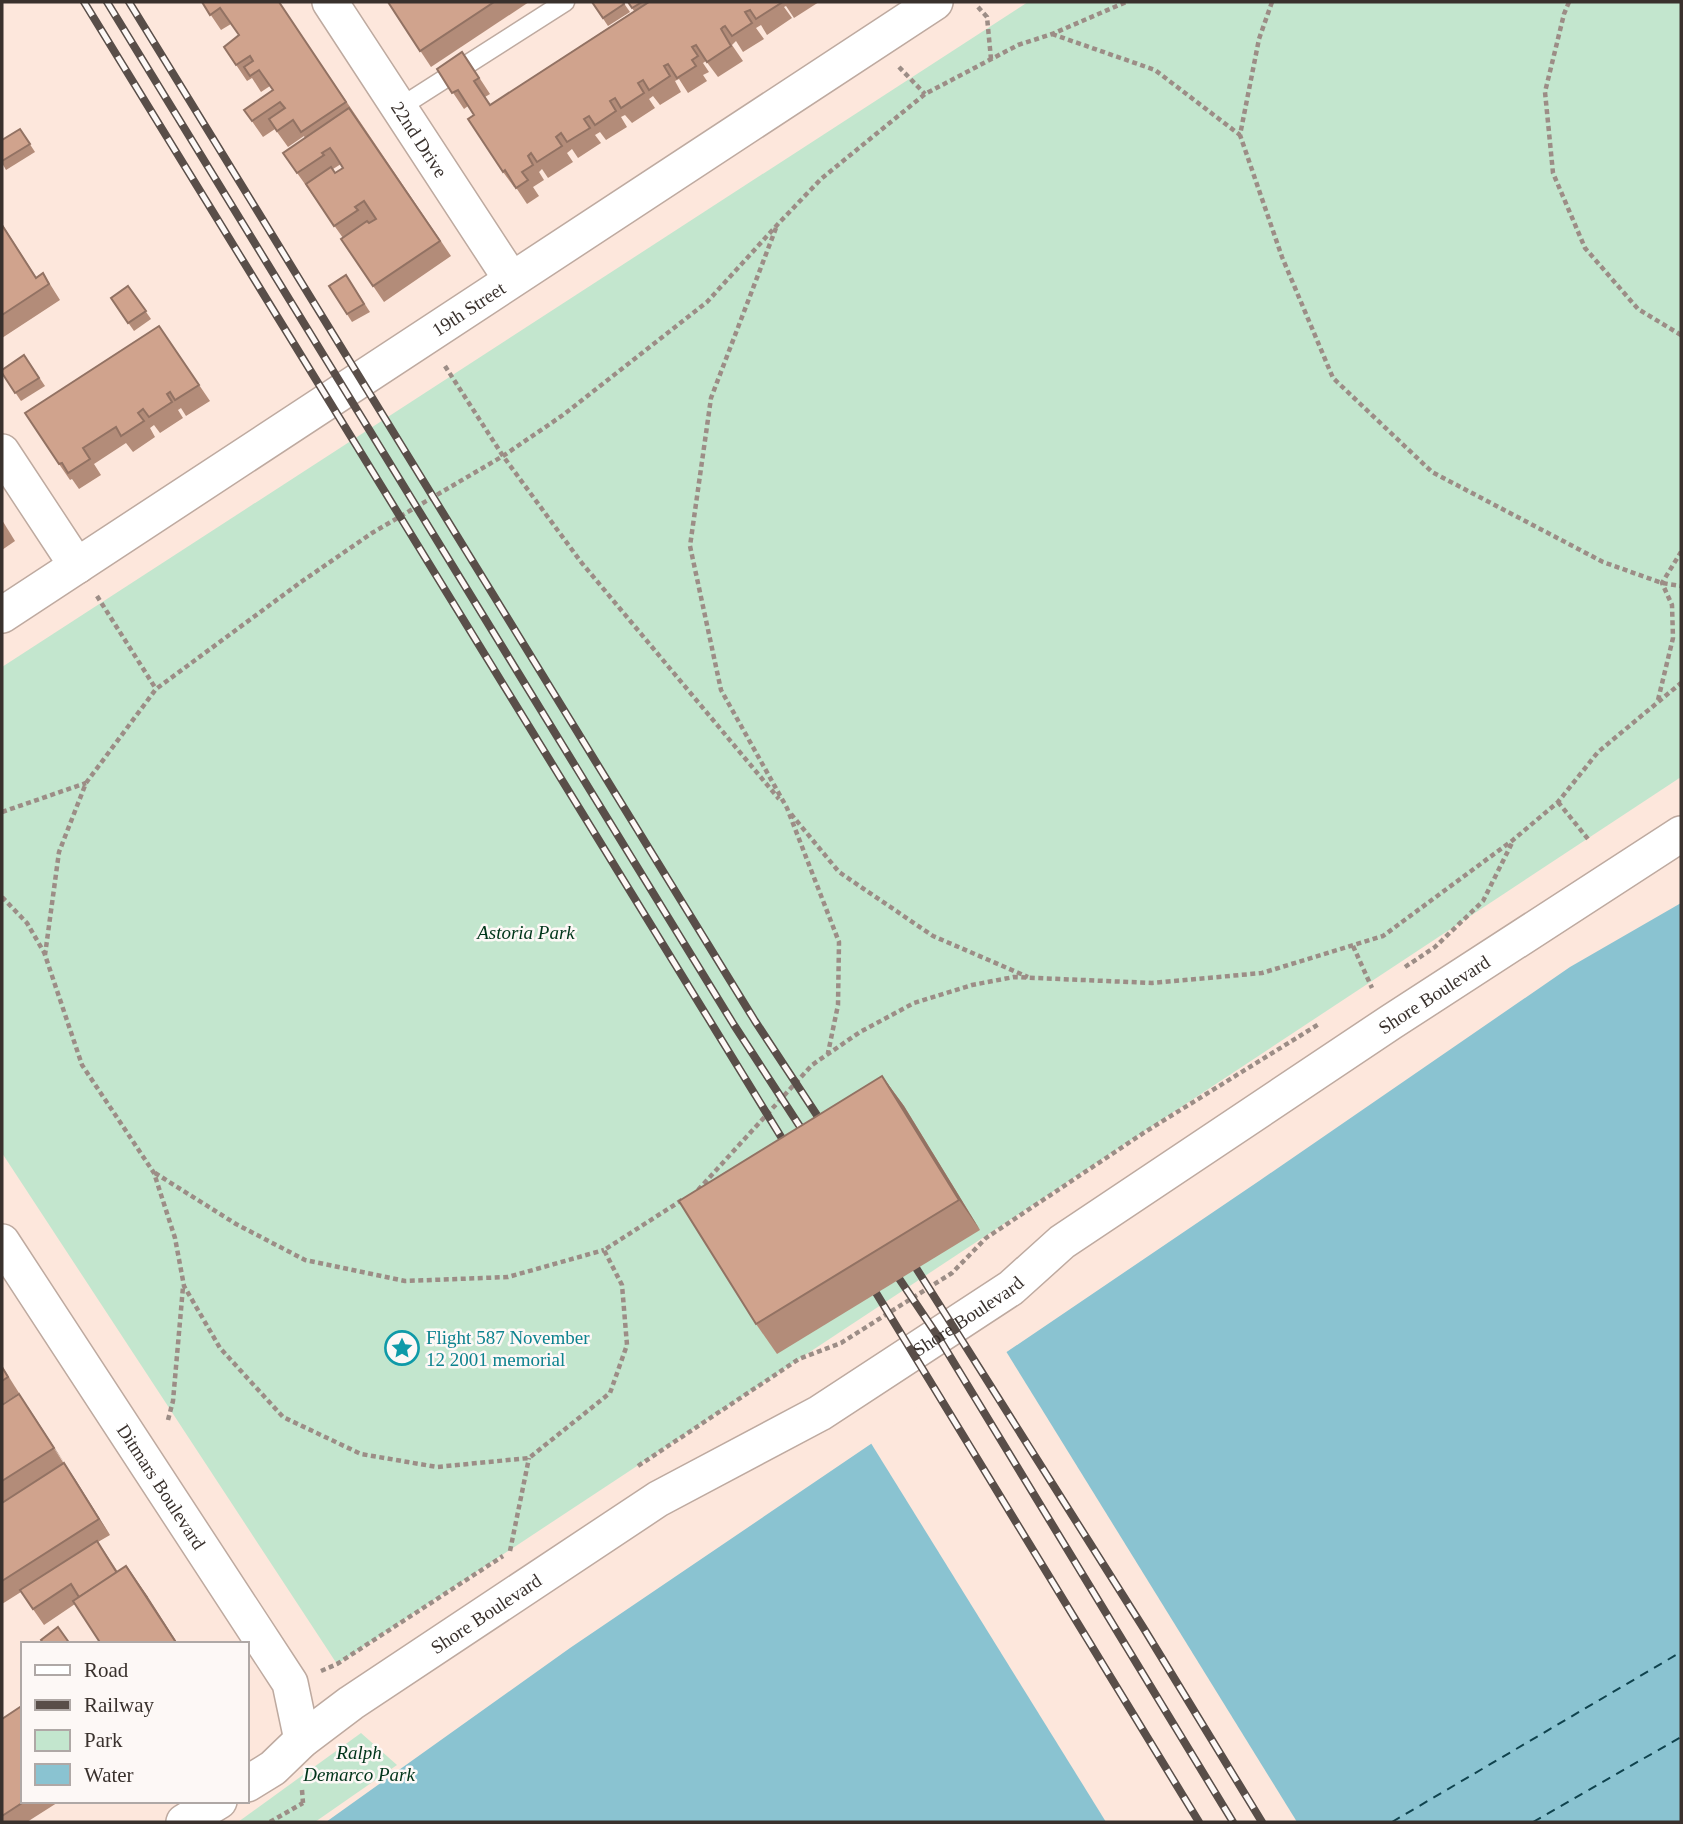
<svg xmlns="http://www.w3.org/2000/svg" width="1683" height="1824" font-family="Georgia,serif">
  <rect width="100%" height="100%" fill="#fde7dc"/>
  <g fill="#c3e6ce">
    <polygon points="1028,2 1681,2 1681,777 337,1664 2,1153 2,667"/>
    <polygon points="361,1733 397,1765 315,1822 238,1822"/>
  </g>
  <polygon fill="#8ac3d1" points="1681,903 1681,1822 326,1822 570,1648 1259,1181 1570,967"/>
  <polygon fill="#fde7dc" points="1004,1348 1297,1822 1106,1822 869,1440"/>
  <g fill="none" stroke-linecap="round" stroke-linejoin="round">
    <g stroke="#10434e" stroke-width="2" stroke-dasharray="9 7" stroke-linecap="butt">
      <polyline points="1392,1822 1681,1652"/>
      <polyline points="1533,1822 1681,1737"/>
    </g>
    <g stroke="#beaaa0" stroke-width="21">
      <polyline id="lane" points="399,108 565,2"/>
    </g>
    <g stroke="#beaaa0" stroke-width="38">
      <g id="street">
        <path id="s1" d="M330,2L511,279"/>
        <polyline points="2,452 77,566"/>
        <path id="s2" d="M2,615L935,2"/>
        <path id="s3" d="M2,1242L290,1683L302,1740"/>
        <path id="s4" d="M247,1784L273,1768L302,1740L351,1703L658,1499L820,1413L1011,1288L1062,1242L1391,1022L1681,834"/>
        <polyline points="184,1822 219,1801"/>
      </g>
    </g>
    <g stroke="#9c8d86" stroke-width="4.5" stroke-dasharray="5 3.5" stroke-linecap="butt">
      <polyline points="1272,2 1259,39 1240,135 1282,257 1333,378 1432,472 1603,562 1662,583 1681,586"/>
      <polyline points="1569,2 1564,14 1545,92 1553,173 1585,248 1638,309 1681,335"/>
      <polyline points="978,7 987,17 991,59"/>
      <polyline points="1052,34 1155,70 1240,135"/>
      <polyline points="899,67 925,94"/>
      <polyline points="776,228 711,398 690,546 721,690 787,808 839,942 838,1005 828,1053"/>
      <polyline points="445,366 503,456 581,562 779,799"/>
      <polyline points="97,596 156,689"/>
      <polyline points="1658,700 1673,638 1672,605 1662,583 1681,552"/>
      <polyline points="1558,802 1588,839"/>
      <polyline points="2,812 86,783"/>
      <polyline points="791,814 839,872 933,936 1028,977"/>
      <polyline points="2,897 27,923 45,954"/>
      <polyline points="1353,946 1372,988"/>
      <polyline points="1405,967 1435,947 1483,901 1513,841"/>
      <polyline points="155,1173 236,1224 305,1260 405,1281 508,1277 604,1250"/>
      <polyline points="698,1190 812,1065 860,1032 914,1003 972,985 1014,977 1152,983 1262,973 1383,936 1513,840 1558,802 1598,752 1681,683"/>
      <polyline points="682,1200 604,1250 622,1285 627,1345 610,1393 529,1458 437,1467 361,1454 283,1417 220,1348 184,1286 175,1238 154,1173 82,1065 45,955 59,852 86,783 156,689 301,582 372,533 503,456 563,415 707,302 778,224 821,179 925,94 1018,45 1052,34 1126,2"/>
      <polyline points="168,1420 173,1401 183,1287"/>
      <polyline points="638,1466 799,1359 841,1343 952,1273 986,1238 1145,1132 1319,1024"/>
      <polyline points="510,1551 529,1458"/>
      <polyline points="321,1671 337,1664 503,1556"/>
      <polyline points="302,1790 303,1803"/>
      <polyline points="270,1822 303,1803"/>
    </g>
    <use href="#lane" stroke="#fff" stroke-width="18"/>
    <use href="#street" stroke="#fff" stroke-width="35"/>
    <g stroke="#594e49" stroke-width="8">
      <g id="rail">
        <polyline points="84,2 791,1153"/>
        <polyline points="107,2 734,1025 810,1142"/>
        <polyline points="129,2 755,1021 828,1132"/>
        <polyline points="906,1252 1146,1632 1262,1822"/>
        <polyline points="888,1262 937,1335 1233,1822"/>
        <polyline points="867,1278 1199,1822"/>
      </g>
    </g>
    <use href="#rail" stroke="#fdf8f6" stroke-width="5" stroke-dasharray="16" stroke-linecap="butt"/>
  </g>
  <g fill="#b38c79" fill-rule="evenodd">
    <path d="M202,2H279L451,256L384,302L341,239L343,238L283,153L305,138L304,136L288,147L275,129L263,137L244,110L273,90L270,86L261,92L252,78L247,81L224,47L239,35L231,24L221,30ZM341,164L343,168L335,173L333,169Z"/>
    <polygon points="388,2 529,2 431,67"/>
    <polygon points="592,2 623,2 630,12 608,26"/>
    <polygon points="628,2 819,2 794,18 786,6 784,7 792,18 767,35 761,25 756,28 764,39 743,52 736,41 732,45 743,61 718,77 706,61 703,63 709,72 703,75 707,81 688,93 679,79 675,81 681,92 660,105 653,96 649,99 655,108 632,123 625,115 621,117 627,127 606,140 600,132 595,135 601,143 578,158 572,149 567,153 573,162 548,178 542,169 539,172 544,180 533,187 539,196 527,204 515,186 514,187 503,172 474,115 468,106 464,109 437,69 473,68 490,94 485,97 490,105 634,11"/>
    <polygon points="20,129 35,152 6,170 2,163 2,140"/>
    <polygon points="2,224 36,277 43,273 60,300 2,338"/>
    <polygon points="346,275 370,312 352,322 329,286"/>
    <polygon points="128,286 151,319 134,331 111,298"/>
    <polygon points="159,326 210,401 186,416 181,408 178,410 183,418 160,433 154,425 150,428 155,437 133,452 126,443 94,464 101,475 79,489 72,479 70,480 59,464"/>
    <polygon points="24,355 45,386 21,401 2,373"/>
    <polygon points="2,520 15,541 2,550"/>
    <polygon points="882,1076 904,1106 980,1230 777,1354 756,1324"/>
    <polygon points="2,1366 19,1393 2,1404"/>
    <polygon points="19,1394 110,1535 98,1542 118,1572 127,1566 148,1597 75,1604 44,1625 21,1592 2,1604 2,1405"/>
    <polygon points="2,1719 23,1801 60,1801 27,1822 2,1822"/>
  </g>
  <g fill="#927263">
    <polygon points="882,1076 904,1106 980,1230 959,1200"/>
    <polygon points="19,1394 30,1410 65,1464 54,1448"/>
    <polygon points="64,1463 75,1479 110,1535 99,1519"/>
    <polygon points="126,1566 148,1597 178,1644 177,1644"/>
  </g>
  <g fill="#d0a38d" stroke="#927263" stroke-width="2">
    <polygon points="202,2 279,2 346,102 301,132 293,120 277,131 269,119 285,108 280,102 252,121 244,110 273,90 259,70 250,76 244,67 253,61 250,56 236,65 224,47 239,35 220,8 210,15"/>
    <polygon points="388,2 494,2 420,51"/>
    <polygon points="592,2 623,2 624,4 603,18"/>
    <polygon points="628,2 642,2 632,8"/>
    <polygon points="649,2 780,2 781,3 756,19 750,10 745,12 752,23 732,36 725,26 723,27 721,29 731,46 707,62 696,45 692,47 698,56 692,60 696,66 677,78 668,64 664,66 670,76 649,90 643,80 638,83 644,93 621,108 615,98 610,101 616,111 595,125 589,116 584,119 590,128 567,142 561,133 556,137 562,146 537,162 531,153 528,156 533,165 522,172 528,180 516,188 505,170 503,172 468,119 474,115 458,90 452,93 437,69 462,52 479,78 474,81 490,105"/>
    <polygon points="349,108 440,241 373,286 341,239 367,221 369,223 376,219 364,201 355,207 358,210 334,226 306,184 331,167 335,173 343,168 335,155 330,148 322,153 324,155 297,173 283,153"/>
    <polygon points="20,129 30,144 2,161 2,140"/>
    <polygon points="2,225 36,278 43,273 49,284 2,315"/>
    <polygon points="346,275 364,304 347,314 329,286"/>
    <polygon points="128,286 146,311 128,323 111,298"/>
    <polygon points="159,326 199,385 175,400 170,392 167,394 172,402 149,417 143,409 138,413 144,421 121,436 116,427 83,448 90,459 68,473 62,463 59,464 25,413"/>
    <polygon points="24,355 39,378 15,393 2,373 2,370"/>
    <polygon points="882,1076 959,1200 756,1324 679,1201"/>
    <polygon points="2,1367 8,1377 2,1381"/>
    <polygon points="19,1394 54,1448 2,1481 2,1405"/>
    <polygon points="64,1463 99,1519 2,1581 2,1503"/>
    <polygon points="97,1541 117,1573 79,1597 71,1584 33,1609 20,1590"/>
    <polygon points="126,1566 177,1644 101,1644 73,1601"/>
    <polygon points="58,1627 70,1644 44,1644 41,1640"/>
    <polygon points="23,1705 23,1801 25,1801 2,1816 2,1719"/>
  </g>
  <defs>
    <g id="sight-ring" transform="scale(1.75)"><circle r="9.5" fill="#fdf8f6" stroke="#0f9aa8" stroke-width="1.5"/><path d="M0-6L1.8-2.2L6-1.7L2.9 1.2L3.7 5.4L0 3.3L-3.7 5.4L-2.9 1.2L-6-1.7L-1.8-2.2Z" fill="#0f9aa8"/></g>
  </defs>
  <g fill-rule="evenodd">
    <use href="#sight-ring" x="402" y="1348"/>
  </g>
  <g text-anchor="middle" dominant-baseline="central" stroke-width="5" stroke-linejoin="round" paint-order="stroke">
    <g font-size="19" fill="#39312d" stroke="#fdf8f6">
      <text stroke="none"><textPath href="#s1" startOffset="164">22nd Drive</textPath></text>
      <text stroke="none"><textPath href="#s2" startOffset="558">19th Street</textPath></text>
      <text stroke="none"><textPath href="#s4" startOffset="1428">Shore Boulevard</textPath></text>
      <text stroke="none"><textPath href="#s4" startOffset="861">Shore Boulevard</textPath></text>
      <text stroke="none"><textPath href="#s3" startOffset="292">Ditmars Boulevard</textPath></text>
      <text stroke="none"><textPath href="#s4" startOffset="294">Shore Boulevard</textPath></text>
    </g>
    <g font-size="19" font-style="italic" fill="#00351a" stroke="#fdf8f6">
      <text x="526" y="932">Astoria Park</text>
      <text x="359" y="1752">Ralph<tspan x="359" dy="22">Demarco Park</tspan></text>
    </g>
    <g font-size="19" fill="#0d838f" stroke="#fdf8f6" text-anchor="start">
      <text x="426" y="1337">Flight 587 November<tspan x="426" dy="22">12 2001 memorial</tspan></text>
    </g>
  </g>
  <rect width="1683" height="1824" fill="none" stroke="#39312d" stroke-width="7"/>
  <rect x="21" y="1642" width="228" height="161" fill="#fdf8f6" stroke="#afa8a6" stroke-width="2"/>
  <rect x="35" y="1665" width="35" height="10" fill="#ffffff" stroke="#afa8a6" stroke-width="2"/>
  <text x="84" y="1677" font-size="21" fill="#39312d">Road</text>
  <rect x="35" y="1700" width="35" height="10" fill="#594e49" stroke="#afa8a6" stroke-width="2"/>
  <text x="84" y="1712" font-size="21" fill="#39312d">Railway</text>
  <rect x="35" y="1730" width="35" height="21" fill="#c3e6ce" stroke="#afa8a6" stroke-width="2"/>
  <text x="84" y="1747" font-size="21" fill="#39312d">Park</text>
  <rect x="35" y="1764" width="35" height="21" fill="#8ac3d1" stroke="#afa8a6" stroke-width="2"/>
  <text x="84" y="1782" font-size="21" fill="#39312d">Water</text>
</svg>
